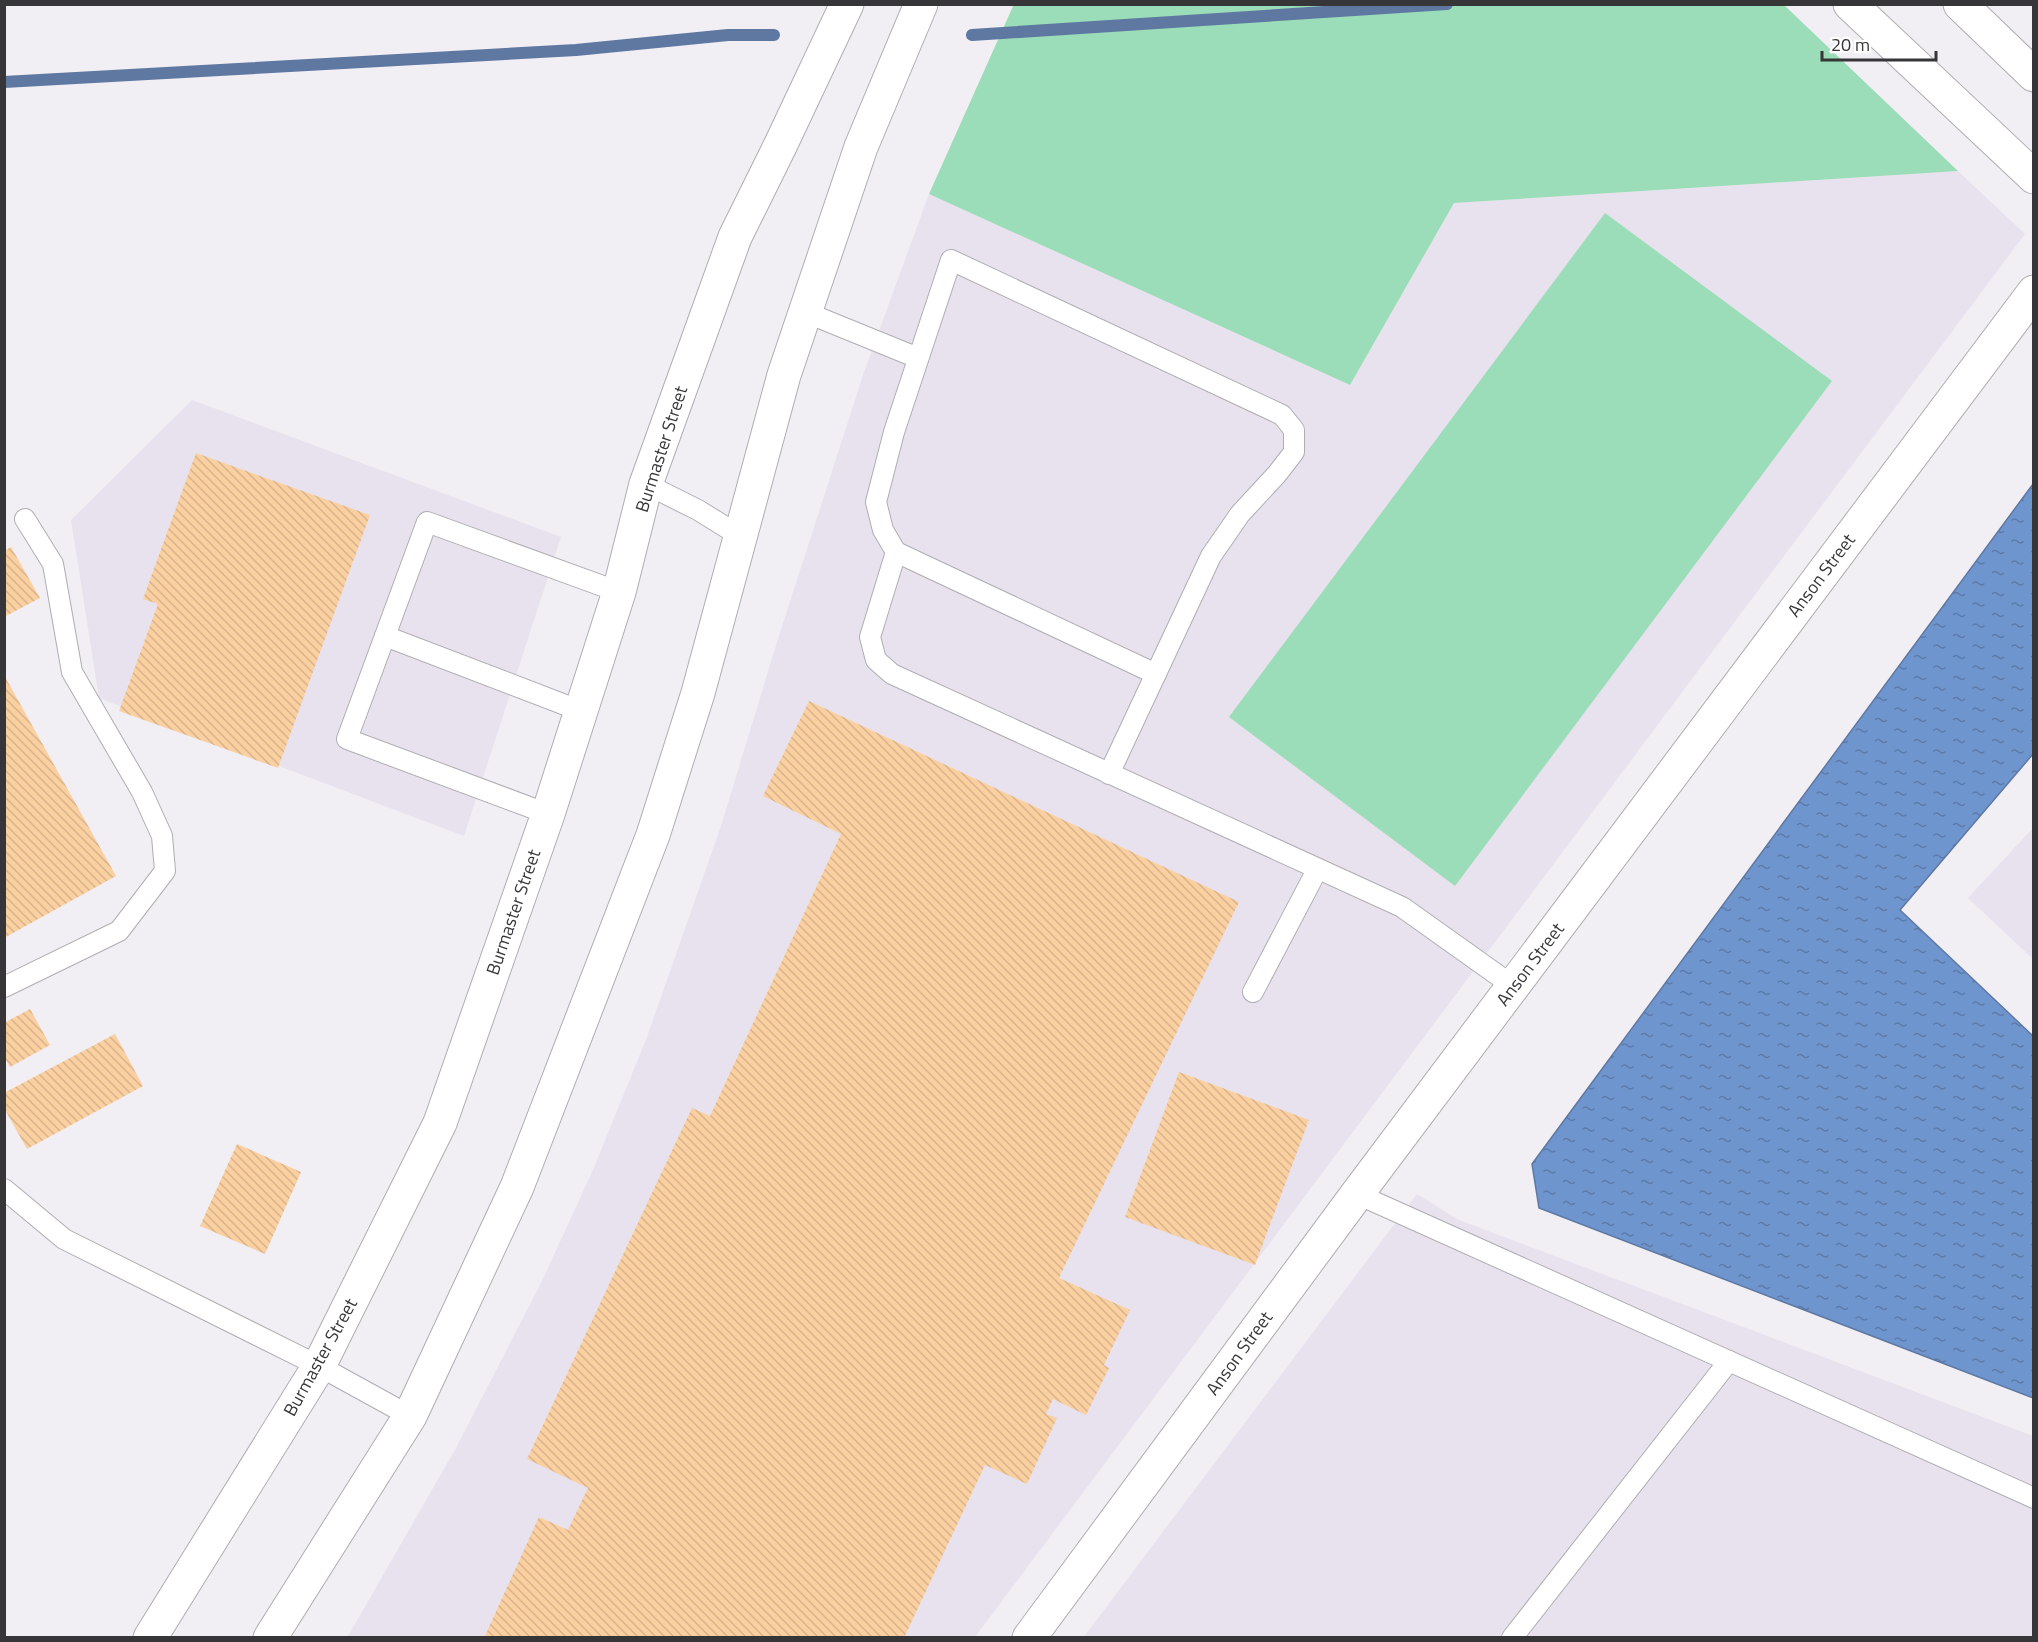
<svg xmlns="http://www.w3.org/2000/svg" width="2038" height="1642" font-family="'Titillium Web',sans-serif">
  <defs>
    <pattern id="water-ripples" width="26" height="14" patternUnits="userSpaceOnUse" patternTransform="scale(1.5)"><rect width="26" height="14" fill="#6f95cf"/><path d="M2 4q2-2 4 0t4 0M15 11q2-2 4 0t4 0" fill="none" stroke="#5c7aa9"/></pattern>
    <pattern id="building-back-hatch" width="6" height="6" patternUnits="userSpaceOnUse" patternTransform="scale(1.5)"><rect width="6" height="6" fill="#fbd0a1"/><path d="M-1 5l2 2M0 0l6 6M5-1l2 2" fill="none" stroke="#d8b38b"/></pattern>
  </defs>
  <rect width="100%" height="100%" fill="#f1eef4"/>
  <g fill="#e8e2ee">
    <polygon points="1958,171 2025,234 975,1637 347,1638 456,1448 542,1281 593,1170 647,1037 721,826 777,642 864,372 929,194 1350,385 1454,203"/>
    <polygon points="192,400 561,537 464,836 99,698 71,520"/>
    <polygon points="2033,828 2033,959 1968,898"/>
    <polygon points="1417,1194 1459,1220 2033,1436 2033,1637 1083,1638"/>
  </g>
  <g fill="#9bddb8">
    <polygon points="1014,4 1784,5 1958,171 1454,203 1350,385 929,194"/>
    <polygon points="1605,213 1832,381 1455,886 1229,717"/>
  </g>
  <polygon fill="url(#water-ripples)" stroke="#5e78a1" stroke-width="1.5" points="2033,484 2033,754 1900,910 2033,1036 2033,1398 1539,1208 1532,1164"/>
  <g fill="none" stroke-linecap="round" stroke-linejoin="round">
    <g stroke="#5e78a1" stroke-width="12">
      <polyline points="972,35 1447,4"/>
      <polyline points="4,82 576,50 728,35 774,35"/>
    </g>
  </g>
  <g fill="url(#building-back-hatch)">
    <polygon points="196,453 370,515 278,768 119,711 158,604 143,599"/>
    <polygon points="11,547 40,598 4,617 4,551"/>
    <polygon points="4,675 116,876 4,938"/>
    <polygon points="809,701 1239,902 1059,1278 1130,1310 1104,1365 1109,1368 1086,1415 1053,1399 1046,1414 1057,1418 1027,1484 985,1465 904,1638 484,1638 539,1517 568,1530 588,1488 527,1459 692,1108 710,1116 841,834 763,796"/>
    <polygon points="30,1009 50,1045 10,1067 4,1057 4,1023"/>
    <polygon points="115,1034 143,1086 27,1149 4,1108 4,1093"/>
    <polygon points="1179,1072 1309,1120 1255,1265 1125,1217"/>
    <polygon points="237,1144 301,1172 265,1254 200,1226"/>
  </g>
  <g fill="none" stroke-linecap="round" stroke-linejoin="round">
    <g stroke="#afadb2" stroke-width="22">
      <g id="service">
        <polyline points="805,312 918,358"/>
        <polyline points="646,484 698,510 740,536"/>
        <polyline points="896,552 1156,674"/>
        <polyline points="385,636 581,711"/>
        <polyline points="1109,774 1211,556 1240,514 1277,474 1294,452 1294,430 1282,415 951,260 894,432 876,502 883,530 896,552 870,637 876,660 892,674 1402,907 1513,986"/>
        <polyline points="548,814 347,739 427,522 619,592"/>
        <polyline points="4,987 119,931 165,871 162,836 142,792 72,672 53,564 25,519"/>
        <polyline points="1253,992 1317,870"/>
        <polyline points="4,1189 64,1239 319,1366 410,1416"/>
        <polyline points="1357,1194 2034,1498"/>
        <polyline points="1512,1638 1729,1361"/>
      </g>
    </g>
    <g stroke="#afadb2" stroke-width="35">
      <polyline id="minor" points="1029,1638 1357,1194 2034,292"/>
    </g>
    <g stroke="#afadb2" stroke-width="35">
      <g id="tertiary">
        <polyline points="1850,4 2034,177"/>
        <polyline points="1960,4 2034,75"/>
      </g>
    </g>
    <g stroke="#afadb2" stroke-width="35">
      <g id="secondary">
        <polyline points="150,1638 319,1366 440,1123 548,814 619,592 646,484 735,237 781,144 847,4"/>
        <polyline points="270,1638 410,1416 517,1187 653,835 698,693 784,375 861,147 921,4"/>
      </g>
    </g>
    <use href="#service" stroke="#fff" stroke-width="20"/>
    <use href="#minor" stroke="#fff" stroke-width="33"/>
    <use href="#tertiary" stroke="#fff" stroke-width="33"/>
    <use href="#secondary" stroke="#fff" stroke-width="33"/>
  </g>
  <g text-anchor="middle" dominant-baseline="central" stroke-width="4.5" stroke-linejoin="round" paint-order="stroke">
    <g font-size="18" fill="#363537" stroke="#fff">
      <text transform="translate(661 449) rotate(-72)">Burmaster Street</text>
      <text transform="translate(1821 575) rotate(-53)">Anson Street</text>
      <text transform="translate(513 912) rotate(-71)">Burmaster Street</text>
      <text transform="translate(1530 964) rotate(-53)">Anson Street</text>
      <text transform="translate(1239 1353) rotate(-54)">Anson Street</text>
      <text transform="translate(320 1357) rotate(-61)">Burmaster Street</text>
    </g>
  </g>
  <rect width="2038" height="1642" fill="none" stroke="#363537" stroke-width="12"/>
  <path d="M1822 51v9h114v-9" fill="none" stroke="#363537" stroke-width="3"/>
  <text x="1831" y="51" font-size="18" fill="#363537" stroke="#ffffff" stroke-width="4.5" paint-order="stroke">20 m</text>
</svg>
